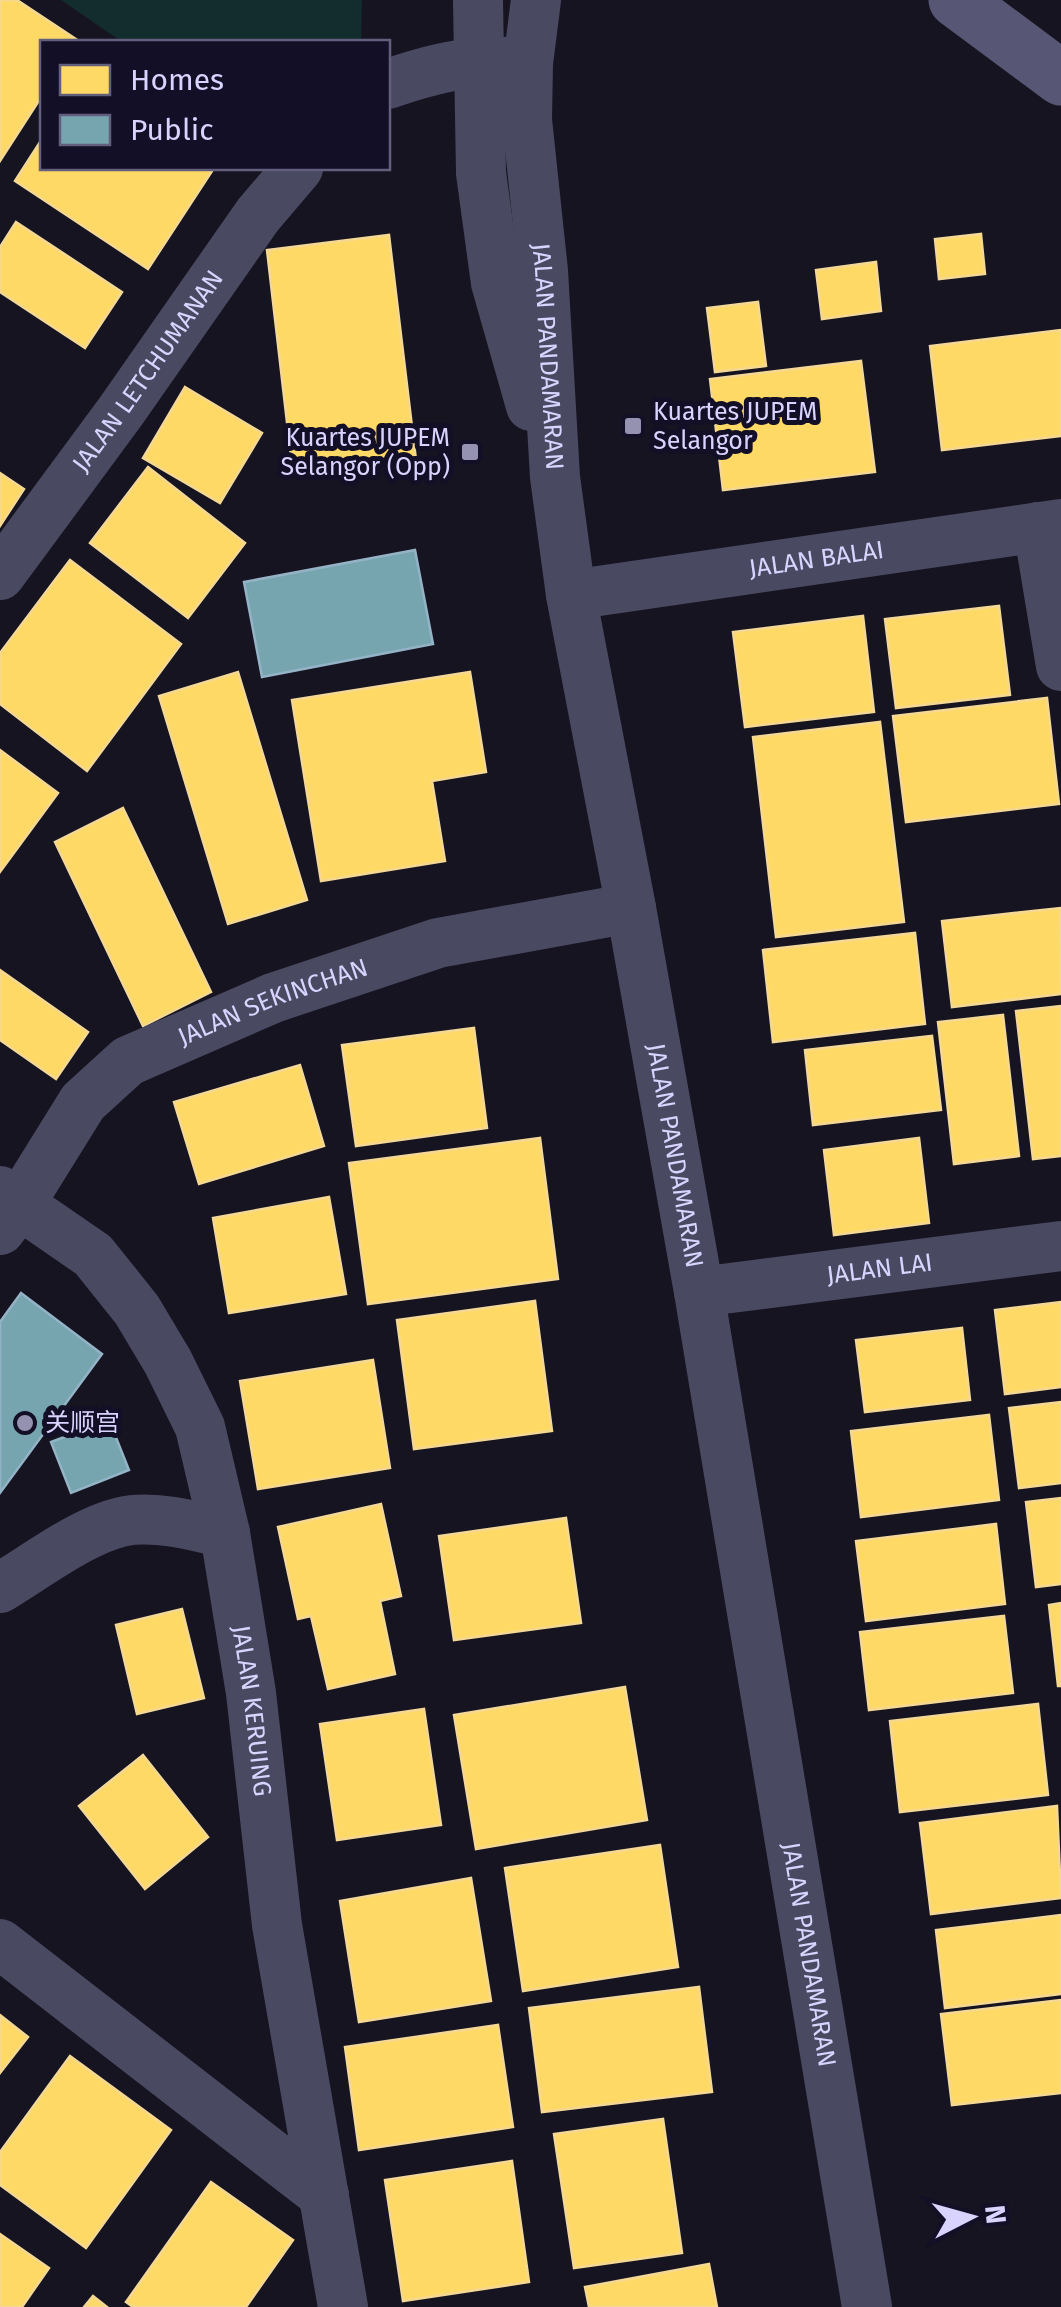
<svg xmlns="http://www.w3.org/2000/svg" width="1061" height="2307" font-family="'Fira Sans','Noto Sans SC',sans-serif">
  <rect width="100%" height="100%" fill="#161421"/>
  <polygon fill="#132c2d" points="61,0 362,0 361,42 122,42"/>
  <g fill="#ffd966" stroke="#f4d894" stroke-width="2.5">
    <polygon points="0,0 17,0 79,41 42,42 42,96 0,161"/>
    <polygon points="42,139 42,168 214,168 148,269 15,181"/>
    <polygon points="16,222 122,292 85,348 0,292 0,247"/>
    <polygon points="981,234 985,274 939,279 935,239"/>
    <polygon points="389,235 416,460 293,474 267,250"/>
    <polygon points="876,262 881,311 822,319 816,270"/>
    <polygon points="758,302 766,366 715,372 707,308"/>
    <polygon points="1061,330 1061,436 942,450 930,346"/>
    <polygon points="861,361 875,472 723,490 710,379"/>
    <polygon points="185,387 262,433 220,503 143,458"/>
    <polygon points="148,467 245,543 188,618 90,543"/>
    <polygon points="0,473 24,489 0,526"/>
    <polygon points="70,560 181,644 87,771 0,704 0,653"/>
    <polygon points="999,606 1010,695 896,708 885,619"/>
    <polygon points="863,616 874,712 745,727 733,632"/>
    <polygon points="238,672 307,900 228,924 159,696"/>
    <polygon points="470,672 486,772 432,781 445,861 321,881 292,700"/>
    <polygon points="1047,698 1059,804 906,822 893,716"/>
    <polygon points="880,722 904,922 776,937 753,737"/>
    <polygon points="0,750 58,793 0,872"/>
    <polygon points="123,808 211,992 143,1026 55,842"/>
    <polygon points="1060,908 1061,994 952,1007 942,921"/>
    <polygon points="915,933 925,1024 773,1042 763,950"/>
    <polygon points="0,970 88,1032 56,1079 0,1040"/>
    <polygon points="1061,1006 1061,1156 1033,1159 1016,1011"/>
    <polygon points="1003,1015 1019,1156 954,1164 938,1022"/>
    <polygon points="474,1028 487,1128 356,1146 342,1045"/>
    <polygon points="932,1036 941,1110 813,1125 805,1050"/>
    <polygon points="300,1065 324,1146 199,1184 174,1102"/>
    <polygon points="540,1138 558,1279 368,1304 349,1163"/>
    <polygon points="919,1138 929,1223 834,1235 824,1150"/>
    <polygon points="329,1197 346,1294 229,1313 213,1218"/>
    <polygon points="535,1301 552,1431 414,1449 397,1320"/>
    <polygon points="1061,1302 1061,1387 1005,1394 995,1310"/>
    <polygon points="962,1328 970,1400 865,1412 856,1340"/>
    <polygon points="373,1360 390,1468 258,1489 240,1381"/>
    <polygon points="1061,1402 1061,1483 1019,1488 1009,1408"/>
    <polygon points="989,1415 999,1500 861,1517 851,1431"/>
    <polygon points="1061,1498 1061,1584 1036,1587 1026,1502"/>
    <polygon points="381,1504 401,1596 380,1601 395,1674 328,1689 311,1616 298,1619 278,1527"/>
    <polygon points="566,1518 581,1623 454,1640 439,1536"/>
    <polygon points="996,1524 1005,1604 866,1621 856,1541"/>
    <polygon points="1061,1603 1061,1686 1058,1686 1049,1605"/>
    <polygon points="182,1609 204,1698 137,1714 116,1625"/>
    <polygon points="1004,1616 1013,1693 869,1710 860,1632"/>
    <polygon points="625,1687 647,1820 476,1849 454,1715"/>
    <polygon points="1038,1704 1048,1795 900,1812 890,1721"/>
    <polygon points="424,1709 441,1825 337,1840 320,1724"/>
    <polygon points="143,1755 208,1837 145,1889 79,1806"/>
    <polygon points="1057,1806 1061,1898 931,1914 920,1823"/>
    <polygon points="660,1845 678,1967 523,1991 505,1868"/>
    <polygon points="471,1878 491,2001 359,2022 340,1901"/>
    <polygon points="1061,1915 1061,1994 945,2008 936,1930"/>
    <polygon points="699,1987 712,2092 542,2112 529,2008"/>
    <polygon points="1061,2000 1061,2093 952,2105 941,2014"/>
    <polygon points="0,2015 28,2037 0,2073"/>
    <polygon points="498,2025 513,2127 359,2150 345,2047"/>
    <polygon points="70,2056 171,2130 86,2248 0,2185 0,2152"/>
    <polygon points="663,2119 682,2253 574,2268 554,2134"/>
    <polygon points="512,2161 529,2282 403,2301 385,2180"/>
    <polygon points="211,2182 293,2240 246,2307 133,2307 126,2302"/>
    <polygon points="0,2234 49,2268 22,2307 0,2307"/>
    <polygon points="709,2264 717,2307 589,2307 585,2287"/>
    <polygon points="93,2296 107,2307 84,2307"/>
  </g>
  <g fill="#76a5af" stroke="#94b3c7" stroke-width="2.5">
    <polygon points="415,550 433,644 262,677 244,582"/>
    <polygon points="21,1293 102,1354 0,1493 0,1322"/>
    <polygon points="109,1420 129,1470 71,1493 51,1442"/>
  </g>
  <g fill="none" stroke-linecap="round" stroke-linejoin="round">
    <g stroke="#4a4962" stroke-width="50">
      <polyline points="478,0 481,173 496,283 531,406"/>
      <path id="s1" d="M536,0L528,63L527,120L543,271L555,477L571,595L631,908L699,1292L867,2307"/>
      <path d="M388,84C428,70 467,60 509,62"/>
      <polyline points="1038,527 1061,666"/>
      <path id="s2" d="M0,575L121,411L258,215L298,168"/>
      <path id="s3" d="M571,595L1061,524"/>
      <path id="s4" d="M0,1191L93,1255L137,1310L168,1362L200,1427L225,1533L251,1693L277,1925L343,2307"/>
      <path id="s5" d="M0,1230L19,1205L83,1102L128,1061L273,998L438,943L631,908"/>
      <path id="s6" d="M699,1292L1061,1246"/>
      <path d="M0,1588C37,1566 89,1525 132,1520C163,1517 195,1526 225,1533"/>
      <polyline points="0,1944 324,2195"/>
    </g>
    <polyline stroke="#575674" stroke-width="55" points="956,0 1061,78"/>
  </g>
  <g fill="#9591b1" stroke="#130f26" stroke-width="4">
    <rect x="623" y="416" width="20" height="20" rx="5"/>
    <rect x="460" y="442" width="20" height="20" rx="5"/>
    <circle cx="25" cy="1423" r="10"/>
  </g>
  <g text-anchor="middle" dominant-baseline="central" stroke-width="10" stroke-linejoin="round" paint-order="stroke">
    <g font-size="25" fill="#d9d4ff" stroke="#130f26">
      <text stroke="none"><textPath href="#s1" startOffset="358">JALAN PANDAMARAN</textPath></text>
      <text stroke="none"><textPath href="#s2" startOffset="252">JALAN LETCHUMANAN</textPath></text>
      <text stroke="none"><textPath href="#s3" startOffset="248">JALAN BALAI</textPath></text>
      <text stroke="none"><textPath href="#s5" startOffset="370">JALAN SEKINCHAN</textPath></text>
      <text stroke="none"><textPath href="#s1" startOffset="1168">JALAN PANDAMARAN</textPath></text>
      <text stroke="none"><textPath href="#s6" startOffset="182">JALAN LAI</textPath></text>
      <text stroke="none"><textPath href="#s4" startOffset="605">JALAN KERUING</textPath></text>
      <text stroke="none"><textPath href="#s1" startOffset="1978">JALAN PANDAMARAN</textPath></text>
    </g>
    <g font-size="25" fill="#d9d4ff" stroke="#130f26" text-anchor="start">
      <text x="653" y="412">Kuartes JUPEM<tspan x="653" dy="29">Selangor</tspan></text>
      <text x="450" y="438" text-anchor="end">Kuartes JUPEM<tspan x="450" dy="29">Selangor (Opp)</tspan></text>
      <text x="45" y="1423">关顺宫</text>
    </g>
  </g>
  <rect x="40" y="40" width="350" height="130" fill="#130f26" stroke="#625e7d" stroke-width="2.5"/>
  <rect x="60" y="65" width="50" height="30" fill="#ffd966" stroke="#625e7d" stroke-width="2.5"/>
  <text x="130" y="90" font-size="30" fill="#d9d4ff">Homes</text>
  <rect x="60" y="115" width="50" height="30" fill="#76a5af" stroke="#625e7d" stroke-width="2.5"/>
  <text x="130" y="140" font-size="30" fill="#d9d4ff">Public</text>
  <g transform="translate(971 2217) rotate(84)" stroke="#130f26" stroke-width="8" paint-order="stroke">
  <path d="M0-8L18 38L0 25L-18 38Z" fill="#d9d4ff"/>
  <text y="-15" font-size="28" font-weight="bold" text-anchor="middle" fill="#d9d4ff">N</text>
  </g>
</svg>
